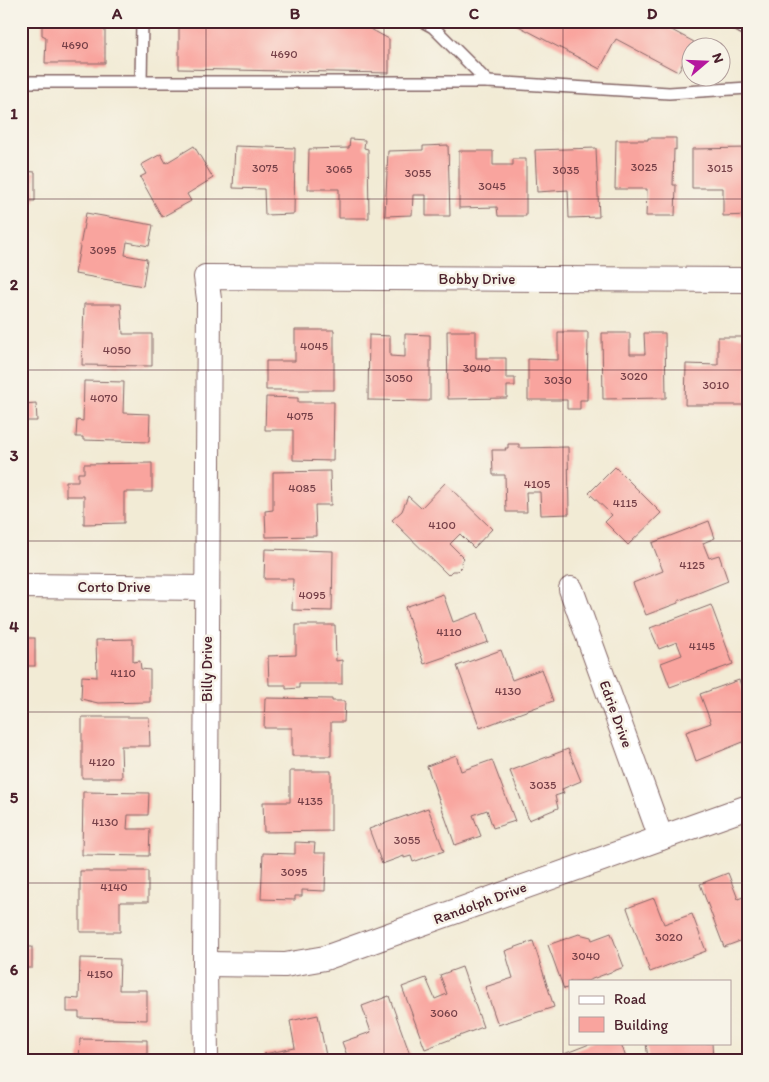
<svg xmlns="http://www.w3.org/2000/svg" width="769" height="1082" font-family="Itim,sans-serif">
  <rect width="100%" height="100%" fill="#f7f3e8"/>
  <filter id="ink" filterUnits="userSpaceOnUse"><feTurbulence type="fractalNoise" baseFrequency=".02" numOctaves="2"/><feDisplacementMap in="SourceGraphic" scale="10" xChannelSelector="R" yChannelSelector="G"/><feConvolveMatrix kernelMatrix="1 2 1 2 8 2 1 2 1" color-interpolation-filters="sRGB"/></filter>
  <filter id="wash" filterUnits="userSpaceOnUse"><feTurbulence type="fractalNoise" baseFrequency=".0096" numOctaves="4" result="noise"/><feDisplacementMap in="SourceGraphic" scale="20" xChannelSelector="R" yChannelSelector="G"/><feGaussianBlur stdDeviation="1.12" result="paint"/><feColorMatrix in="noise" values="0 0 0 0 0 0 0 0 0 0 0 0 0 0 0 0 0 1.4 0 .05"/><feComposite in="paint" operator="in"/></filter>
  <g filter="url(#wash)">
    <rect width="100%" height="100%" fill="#f2ebd5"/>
    <g id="blocks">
      <g fill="#f9a49e">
        <polygon points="42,21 105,21 105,63 45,63 46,37 42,35"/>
        <polygon points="179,21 356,21 389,39 389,73 179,69"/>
        <polygon points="509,21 655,21 694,42 678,72 616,39 600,69"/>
        <polygon points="648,138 676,138 676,150 674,149 673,185 676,185 675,216 646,216 647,189 615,189 616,140 648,140"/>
        <polygon points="350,139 365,140 364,148 368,149 369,218 339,218 339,189 308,189 309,149 349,148"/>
        <polygon points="21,140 23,140 23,171 35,172 35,201 21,201"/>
        <polygon points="448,145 450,216 426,216 426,195 413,195 412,215 385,216 388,151 423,150 423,146"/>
        <polygon points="194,146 213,178 187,194 191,201 162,217 140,177 146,174 141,165 161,154 166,163"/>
        <polygon points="235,146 295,148 294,214 265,215 264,189 233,188"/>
        <polygon points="596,148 599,217 569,218 568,190 537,192 535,150"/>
        <polygon points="748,148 748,215 723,216 723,188 692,188 692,149"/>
        <polygon points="459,151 493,151 493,165 513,165 513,159 526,159 526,216 498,216 497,207 459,208"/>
        <polygon points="86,213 153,225 149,246 127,242 125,255 147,259 143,286 75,274"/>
        <polygon points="21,224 24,224 23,276 21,276"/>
        <polygon points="84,304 121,304 123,334 152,334 152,366 82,365"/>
        <polygon points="295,330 334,330 334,390 266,390 266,361 295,361"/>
        <polygon points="447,331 476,331 476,358 506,358 506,378 515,378 515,386 507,386 507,398 448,399"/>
        <polygon points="558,332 588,332 587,400 580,400 580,409 567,409 567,400 528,400 528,359 558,360"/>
        <polygon points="602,333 630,333 630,354 645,354 644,333 665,333 666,398 603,399"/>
        <polygon points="405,334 430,335 430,401 368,400 369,335 390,336 390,356 405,357"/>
        <polygon points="718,337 747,337 746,405 685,405 686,364 718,365"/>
        <polygon points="84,381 124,382 123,413 150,414 149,442 83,440 83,437 76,437 77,420 83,421"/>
        <polygon points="266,397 298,398 298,402 334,402 333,461 293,460 293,430 265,430"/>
        <polygon points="36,403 37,421 25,421 24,404"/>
        <polygon points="508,444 519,444 519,448 568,447 569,514 541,515 540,492 526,492 527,512 506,512 505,475 493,475 492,450 506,450 505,448 508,448"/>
        <polygon points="152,463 152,492 124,492 124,523 84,524 84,496 66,496 66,481 78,481 78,473 84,473 84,464"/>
        <polygon points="615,467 661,513 628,545 605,522 612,515 589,493"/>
        <polygon points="330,471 331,505 315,505 316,536 266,537 265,511 273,510 273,472"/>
        <polygon points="445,483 492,529 474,548 460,534 450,544 464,558 461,562 462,566 457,571 452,571 448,575 392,520 402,511 408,496 421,508"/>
        <polygon points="709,521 715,538 703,543 709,558 719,555 728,581 678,601 678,603 646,615 633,583 663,571 652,543"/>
        <polygon points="265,549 333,551 332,611 292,610 293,579 264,579"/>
        <polygon points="443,594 453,622 478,613 488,642 424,664 405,607"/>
        <polygon points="711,605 733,664 670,687 661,663 682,655 677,642 659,649 650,628"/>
        <polygon points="296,625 335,625 336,661 342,660 342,684 299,684 299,688 286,689 286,685 269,685 268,656 296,655"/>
        <rect x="21" y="638" width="14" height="28"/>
        <polygon points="133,639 133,662 140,661 141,669 150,670 150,702 98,703 81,699 82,676 97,677 96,640"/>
        <polygon points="501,650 512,680 542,669 553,701 480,728 457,666"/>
        <polygon points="739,680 748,705 748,740 696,761 686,732 711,723 700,694"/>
        <polygon points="265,698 332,699 332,701 345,701 344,722 331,722 331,756 292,756 292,728 264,728"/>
        <polygon points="82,717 149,717 150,746 121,746 122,778 82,778"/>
        <polygon points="568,749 581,781 562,789 564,793 555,796 558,808 529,820 510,771"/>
        <polygon points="456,755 461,771 492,760 515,821 493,828 487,810 473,815 481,836 455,845 427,766"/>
        <polygon points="290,771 331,771 331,831 264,832 263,802 290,802"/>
        <polygon points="83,792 149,793 148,815 128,815 127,829 150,829 149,856 82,855"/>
        <polygon points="428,808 444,851 413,862 411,856 404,858 404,856 382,864 369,829"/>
        <rect x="21" y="818" width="6" height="28"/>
        <polygon points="295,842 315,843 314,853 326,853 325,891 302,890 302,896 295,896 295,900 261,899 263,853 295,854"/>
        <polygon points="80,871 148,871 148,902 120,902 120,932 80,932"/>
        <polygon points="728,873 738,899 748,895 748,938 724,947 700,884"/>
        <polygon points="654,898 664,924 692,914 706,951 650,972 627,908"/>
        <polygon points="611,933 624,967 587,981 570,981 570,987 564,989 548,945 579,934 591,937 592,940"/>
        <polygon points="533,941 554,1007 498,1025 485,987 513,978 505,951"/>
        <rect x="21" y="947" width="11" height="21"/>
        <polygon points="80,958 120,959 119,990 147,990 147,1020 79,1018 79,1012 67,1012 67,998 79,999"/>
        <polygon points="462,967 483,1027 425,1049 402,987 426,978 435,999 447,994 440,975"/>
        <polygon points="389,996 412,1060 349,1061 342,1042 371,1032 362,1006"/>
        <polygon points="318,1015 327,1061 266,1061 264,1054 295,1048 290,1021"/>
        <polygon points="80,1039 147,1040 147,1061 79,1061"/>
        <polygon points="592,1043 621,1043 627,1061 560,1061 559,1056"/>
        <polygon points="646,1043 712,1043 713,1061 671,1061 671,1057 648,1059"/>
        <polygon points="748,1051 748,1061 743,1061 741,1054"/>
      </g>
    </g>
  </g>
  <g filter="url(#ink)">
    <use href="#blocks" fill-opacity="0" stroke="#856666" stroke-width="1"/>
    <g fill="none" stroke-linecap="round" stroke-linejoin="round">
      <g stroke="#856666" stroke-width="14">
        <g id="service">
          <polyline points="422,21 433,27 488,82"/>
          <polyline points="730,21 748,31"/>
          <polyline points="21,82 488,82 669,93 748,88"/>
          <polyline points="141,82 142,21"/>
        </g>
      </g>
      <g stroke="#856666" stroke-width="26">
        <g id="minor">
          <polyline points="21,586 207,588"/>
          <polyline points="571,589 661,838"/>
          <polyline points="205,964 285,965 325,958 748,807"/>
          <polyline points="206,1061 205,964 209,299 206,277 748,280"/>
        </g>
      </g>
      <use href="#service" stroke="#fff" stroke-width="11"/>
      <use href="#minor" stroke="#fff" stroke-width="24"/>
    </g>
  </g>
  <path fill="none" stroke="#4a1f2b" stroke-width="1" stroke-opacity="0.55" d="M206,21V1061M384,21V1061M563,21V1061M21,199H748M21,370H748M21,541H748M21,712H748M21,883H748"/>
  <g text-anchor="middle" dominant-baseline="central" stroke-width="5" stroke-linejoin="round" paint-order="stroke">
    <g font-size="12" fill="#764048">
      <text x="75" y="45">4690</text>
      <text x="284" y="54">4690</text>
      <text x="644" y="167">3025</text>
      <text x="265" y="168">3075</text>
      <text x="720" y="168">3015</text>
      <text x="339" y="169">3065</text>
      <text x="566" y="170">3035</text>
      <text x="418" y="173">3055</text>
      <text x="492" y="186">3045</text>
      <text x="103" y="250">3095</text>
      <text x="314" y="346">4045</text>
      <text x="117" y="350">4050</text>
      <text x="477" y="368">3040</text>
      <text x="634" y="376">3020</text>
      <text x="399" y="378">3050</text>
      <text x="558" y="380">3030</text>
      <text x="716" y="385">3010</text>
      <text x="104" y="398">4070</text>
      <text x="300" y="416">4075</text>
      <text x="537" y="484">4105</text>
      <text x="302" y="488">4085</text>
      <text x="625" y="503">4115</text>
      <text x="442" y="525">4100</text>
      <text x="692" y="565">4125</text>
      <text x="312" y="595">4095</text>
      <text x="449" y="632">4110</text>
      <text x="702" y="646">4145</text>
      <text x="123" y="673">4110</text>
      <text x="508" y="691">4130</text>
      <text x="102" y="762">4120</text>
      <text x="543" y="785">3035</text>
      <text x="310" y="801">4135</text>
      <text x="105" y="822">4130</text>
      <text x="407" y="840">3055</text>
      <text x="294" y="872">3095</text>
      <text x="114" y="887">4140</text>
      <text x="669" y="937">3020</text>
      <text x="586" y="956">3040</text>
      <text x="100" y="974">4150</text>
      <text x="444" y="1013">3060</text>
    </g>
    <g font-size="15" fill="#4a1f2b" stroke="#f7f3e8">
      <text x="477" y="279">Bobby Drive</text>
      <text x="114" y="587">Corto Drive</text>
      <text transform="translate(207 669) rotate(-90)">Billy Drive</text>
      <text transform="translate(616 714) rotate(70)">Edrie Drive</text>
      <text transform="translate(480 903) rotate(-20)">Randolph Drive</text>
    </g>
  </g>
  <rect width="769" height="1082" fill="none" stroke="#f7f3e8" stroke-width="55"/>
  <rect x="569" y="980" width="162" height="65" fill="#f7f3e8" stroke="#b29e9c"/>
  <rect x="579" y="996" width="25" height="8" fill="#ffffff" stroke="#b29e9c"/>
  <text x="614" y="1004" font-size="15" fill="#4a1f2b">Road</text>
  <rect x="579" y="1017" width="25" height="15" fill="#f9a49e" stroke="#b29e9c"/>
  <text x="614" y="1030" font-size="15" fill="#4a1f2b">Building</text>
  <g transform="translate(706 62) rotate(71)"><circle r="24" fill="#f7f3e8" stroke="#b29e9c"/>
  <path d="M0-4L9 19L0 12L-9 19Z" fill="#b5179e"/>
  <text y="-8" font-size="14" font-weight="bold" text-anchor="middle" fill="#4a1f2b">N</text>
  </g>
  <rect x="28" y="28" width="714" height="1026" fill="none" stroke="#4a1f2b" stroke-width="2"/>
  <g font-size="16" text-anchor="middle" font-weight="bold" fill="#4a1f2b">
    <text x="117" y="19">A</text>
    <text x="295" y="19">B</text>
    <text x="474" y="19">C</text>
    <text x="652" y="19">D</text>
    <text x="14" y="119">1</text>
    <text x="14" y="290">2</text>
    <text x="14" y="461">3</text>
    <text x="14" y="632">4</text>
    <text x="14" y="803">5</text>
    <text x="14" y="975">6</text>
  </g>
</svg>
